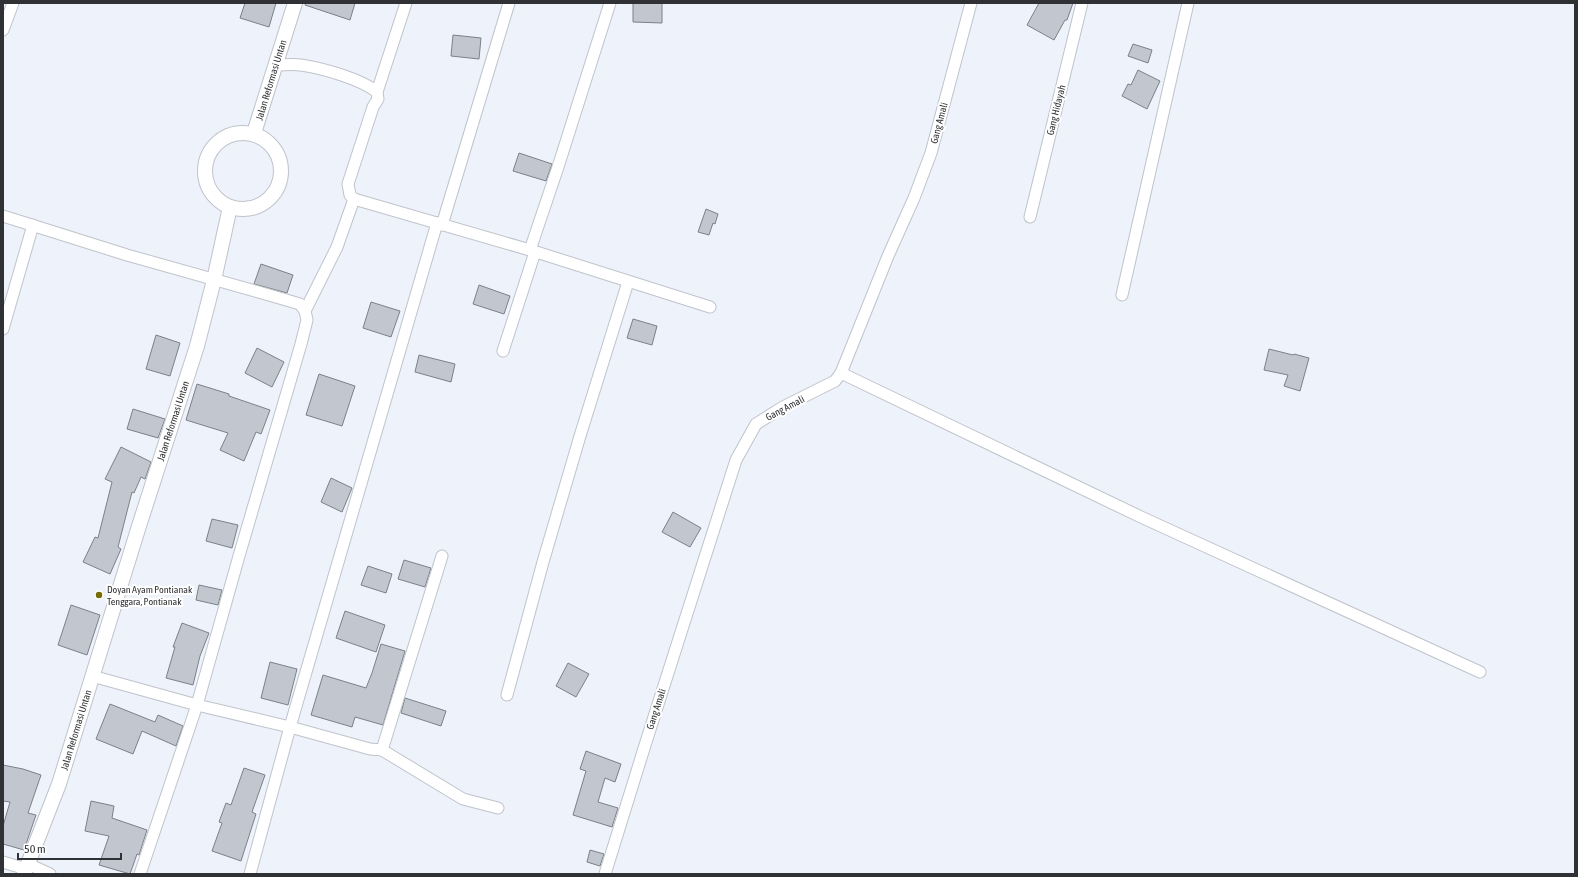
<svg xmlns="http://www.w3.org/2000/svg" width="1578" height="877" font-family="'Asap Condensed',sans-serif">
  <rect width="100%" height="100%" fill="#eef2fb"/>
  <g fill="#c2c6ce" stroke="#7c8087">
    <polygon points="245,3 276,3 269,27 240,18"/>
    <polygon points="306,3 355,3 350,20 305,5"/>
    <polygon points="633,3 662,3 662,23 633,22"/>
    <polygon points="1039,3 1073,3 1067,20 1065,20 1054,40 1027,25"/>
    <polygon points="453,35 481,38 479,59 451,56"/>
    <polygon points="1133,44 1152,50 1148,63 1128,56"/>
    <polygon points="1138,70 1160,81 1147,109 1122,96 1128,84 1131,85"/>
    <polygon points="519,153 552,164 546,181 513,171"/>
    <polygon points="706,209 718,214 715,224 713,223 709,235 698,232"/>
    <polygon points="261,264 293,275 287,293 254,284"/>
    <polygon points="479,285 510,296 504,314 473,304"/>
    <polygon points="371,302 400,311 391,337 363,328"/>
    <polygon points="633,319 657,326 652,345 627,338"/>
    <polygon points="156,335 180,343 170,376 146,369"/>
    <polygon points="257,348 284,362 272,387 245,373"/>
    <polygon points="1269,349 1293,355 1294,354 1309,358 1300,391 1284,386 1288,375 1264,370"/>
    <polygon points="419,355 455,364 451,382 415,372"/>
    <polygon points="319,374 355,386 342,426 306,415"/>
    <polygon points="197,384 229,394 229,396 270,410 261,434 256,432 244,461 220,450 228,433 186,420"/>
    <polygon points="133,409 165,419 158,438 127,429"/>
    <polygon points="121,447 151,462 145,479 141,477 134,493 132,492 118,547 121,549 110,574 83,562 95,537 98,538 112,482 105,479"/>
    <polygon points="331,478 352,488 342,512 321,502"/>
    <polygon points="673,512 701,528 690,547 662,532"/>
    <polygon points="212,519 238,525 232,548 206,541"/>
    <polygon points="404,560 431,568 425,587 398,579"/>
    <polygon points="368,566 392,574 386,593 361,585"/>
    <polygon points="199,585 222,590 218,605 196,600"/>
    <polygon points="71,605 100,615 87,655 58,645"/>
    <polygon points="345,611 385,625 376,652 336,638"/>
    <polygon points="182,623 209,633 200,656 193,685 166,678 175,647 173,647"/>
    <polygon points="381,644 405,651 383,725 355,717 352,727 311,715 323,675 366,688 372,673"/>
    <polygon points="270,662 297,669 288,705 261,698"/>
    <polygon points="568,663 589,674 576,697 556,686"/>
    <polygon points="405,698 446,711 441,726 401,713"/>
    <polygon points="110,704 155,722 158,715 183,726 176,746 142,731 133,754 96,739"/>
    <polygon points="586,751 621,764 615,782 605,778 598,802 618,808 612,827 573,815 586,771 580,769"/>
    <polygon points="3,765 23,769 41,775 28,813 36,815 24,850 3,844 3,826 10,802 3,801"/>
    <polygon points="244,768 265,775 252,812 256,814 241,861 212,851 222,823 219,822 226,803 231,805"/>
    <polygon points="91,801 114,806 112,818 147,830 139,855 137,854 130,874 99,865 109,836 85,831"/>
    <polygon points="590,850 604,854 600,866 587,862"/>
  </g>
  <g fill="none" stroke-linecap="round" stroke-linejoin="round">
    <g stroke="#bfc3cb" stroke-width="13">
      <g id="minor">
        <polyline points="3,30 13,3"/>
        <path d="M275,65C284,65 293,64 301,65C322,68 361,79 377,92L378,99L373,107L348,184L350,195L354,199L530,250L710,307"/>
        <polyline points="377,92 406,3"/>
        <polyline points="3,216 127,255 269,295 300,304 305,311 307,320 301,344 239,556 197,705 140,874"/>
        <polyline points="1030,217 1082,3"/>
        <polyline points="442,225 509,3"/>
        <polyline points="530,250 558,167 610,3"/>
        <polyline points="1122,295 1188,3"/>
        <polyline points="305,311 337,247 354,199"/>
        <polyline points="3,329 33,225"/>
        <polyline points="503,351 535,252"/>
        <polyline points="841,373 1141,517 1480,672"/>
        <polyline points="92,676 197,705 290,727 370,749 382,750 442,556"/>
        <polyline points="507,695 543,562 580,436 628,282"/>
        <polyline points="382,750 463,799 498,808"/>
        <polyline points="3,862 26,869"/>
        <polyline points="28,864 50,874"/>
        <polyline points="250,874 290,727 437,223"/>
        <polyline points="605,874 646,742 736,460 756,424 783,407 835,381 841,373 888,256 914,198 931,153 971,3"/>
      </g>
    </g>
    <g stroke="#bfc3cb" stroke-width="16">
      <g id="tertiary">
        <circle cx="243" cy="171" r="38"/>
        <polyline points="254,133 295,3"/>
        <polyline points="24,874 59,784 139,526 197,346 214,280 230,207"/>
      </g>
    </g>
    <use href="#minor" stroke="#fff" stroke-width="11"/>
    <use href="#tertiary" stroke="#fff" stroke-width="14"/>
  </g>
  <circle fill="#776c06" stroke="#fff" stroke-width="1.5" cx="99" cy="595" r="4"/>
  <g text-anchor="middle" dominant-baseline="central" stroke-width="4" stroke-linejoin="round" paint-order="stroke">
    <g font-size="10" fill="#303134" stroke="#fff">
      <text transform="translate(271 80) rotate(-73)">Jalan Reformasi Untan</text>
      <text transform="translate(1056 110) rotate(-76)">Gang Hidayah</text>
      <text transform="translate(939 123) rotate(-75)">Gang Amali</text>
      <text transform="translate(785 408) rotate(-28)">Gang Amali</text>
      <text transform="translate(173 421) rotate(-72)">Jalan Reformasi Untan</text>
      <text transform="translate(656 709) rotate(-72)">Gang Amali</text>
      <text transform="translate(76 730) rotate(-73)">Jalan Reformasi Untan</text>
    </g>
    <g font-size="10" fill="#303134" stroke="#fff" text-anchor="start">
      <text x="107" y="589">Doyan Ayam Pontianak<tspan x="107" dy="12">Tenggara, Pontianak</tspan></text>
    </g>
  </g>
  <rect width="1578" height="877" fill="none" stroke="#303134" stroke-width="8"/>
  <path d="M18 853v6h103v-6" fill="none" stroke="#303134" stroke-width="2"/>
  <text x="24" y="853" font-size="12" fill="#303134" stroke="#ffffff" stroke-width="3" paint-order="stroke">50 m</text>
</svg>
